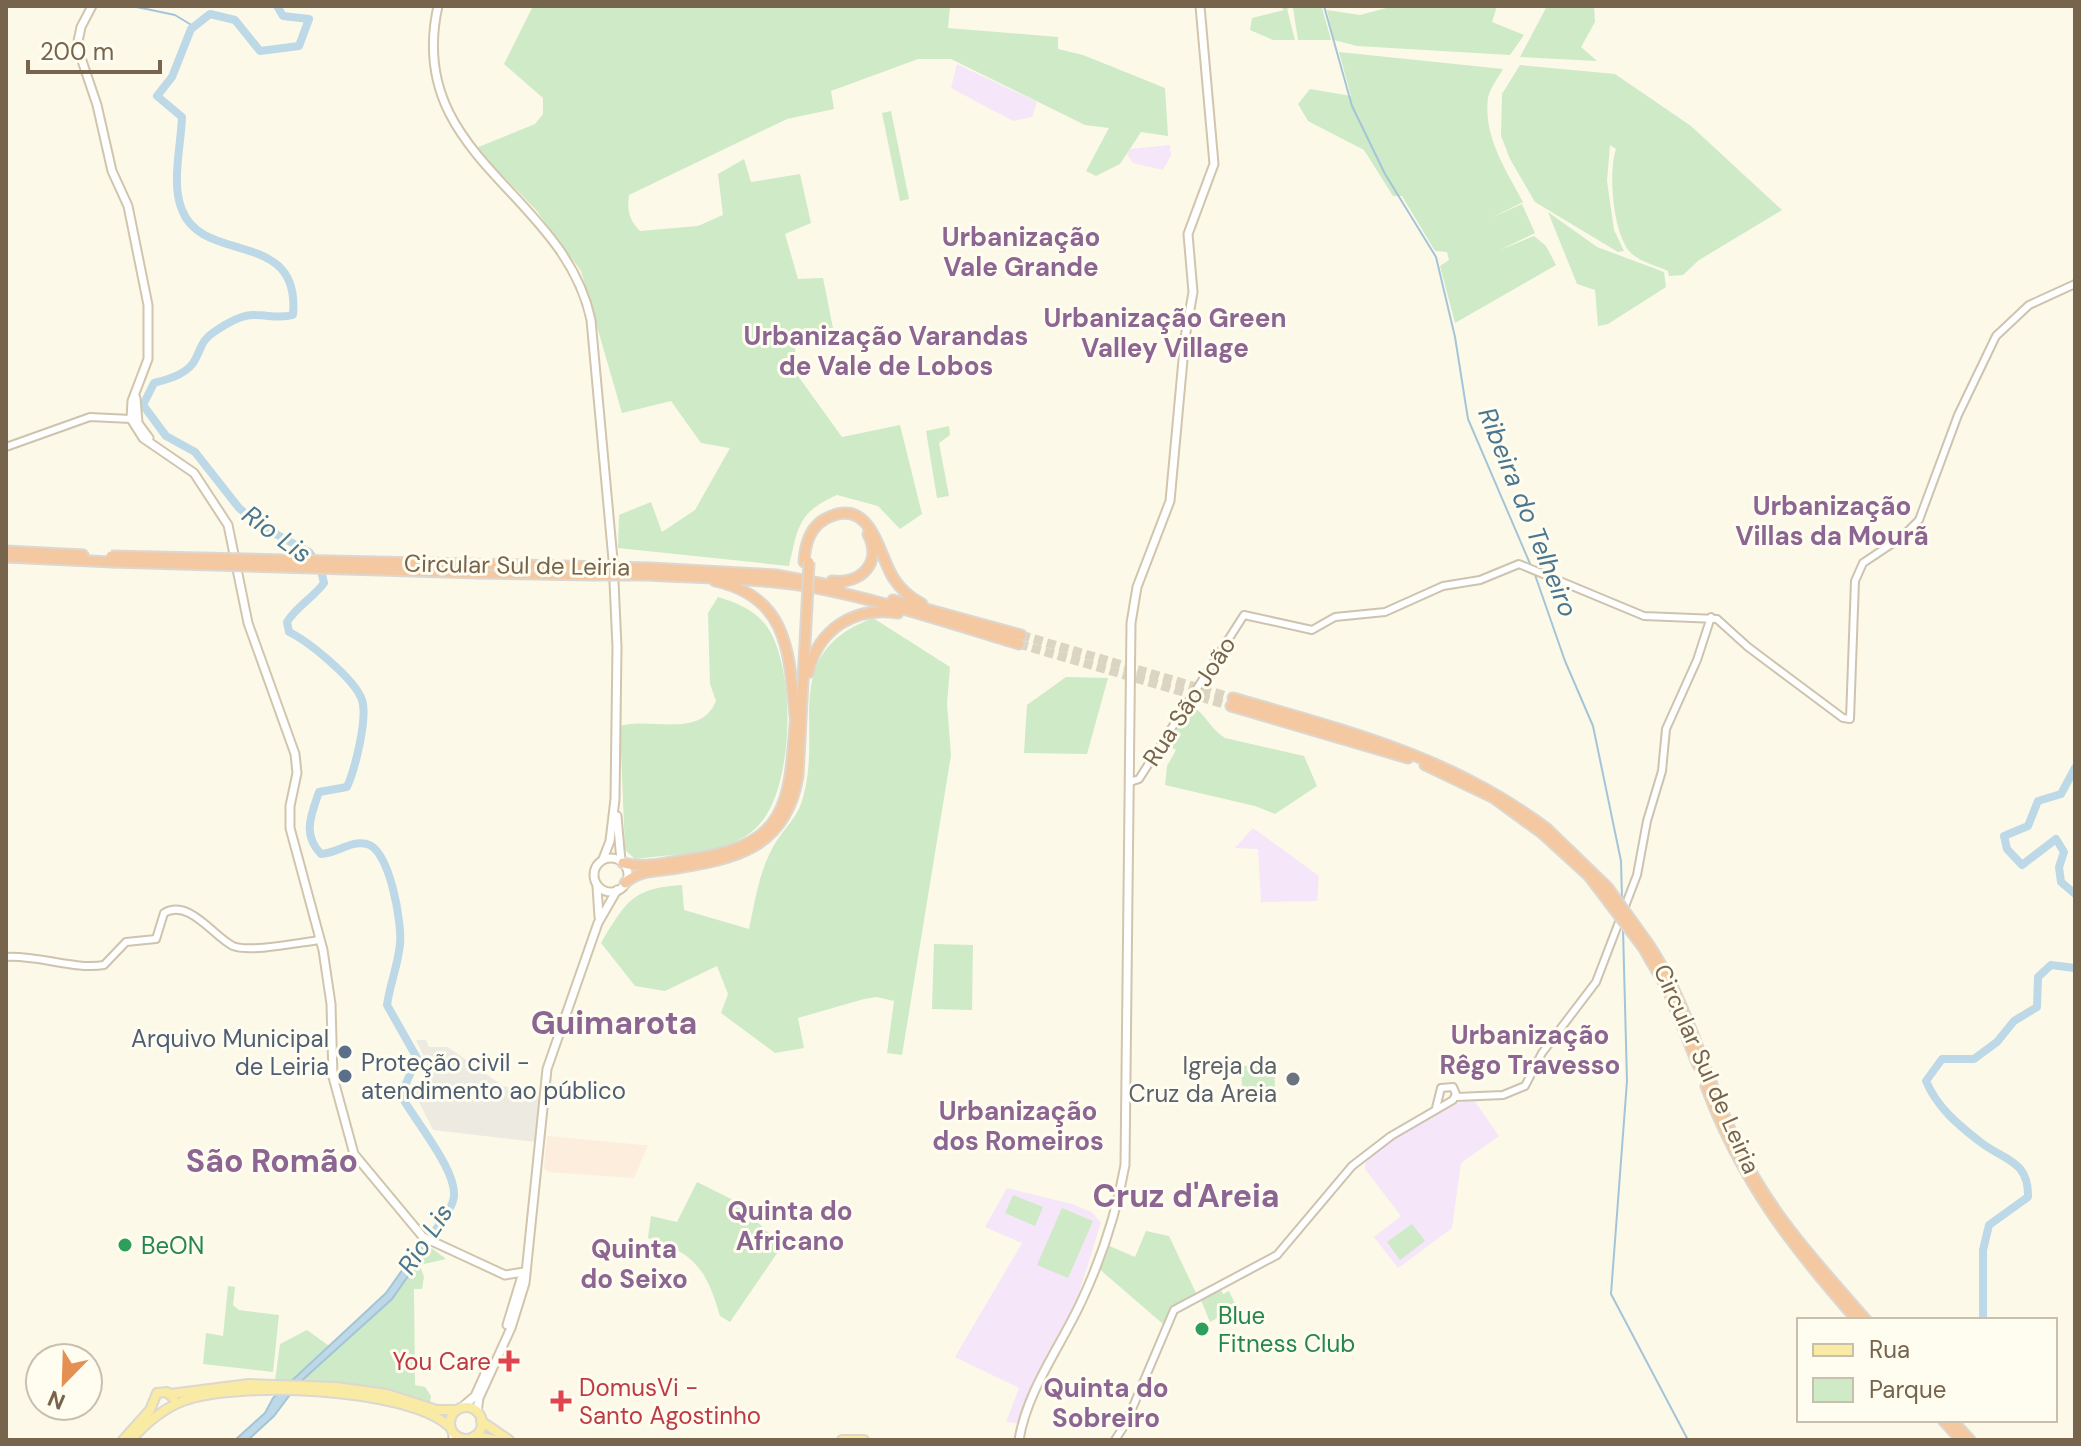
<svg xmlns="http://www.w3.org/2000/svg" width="2081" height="1446" font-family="'DM Sans',sans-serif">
  <rect width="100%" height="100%" fill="#fcf9e9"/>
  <polygon fill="#fceddd" points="547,1136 642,1145 648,1145 634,1178 549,1172 544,1168"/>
  <polygon fill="#edeae2" points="416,1040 426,1040 429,1047 448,1047 503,1086 529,1091 529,1097 540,1094 536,1142 433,1130 414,1092 426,1078 427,1063"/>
  <g fill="#f6e6f9">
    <polygon points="957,64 1037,102 1032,117 1013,121 951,88"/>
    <polygon points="1170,145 1171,155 1163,170 1133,163 1127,154 1130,149"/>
    <polygon points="1253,828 1319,876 1317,901 1261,902 1258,849 1235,848"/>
    <polygon points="1473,1099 1499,1136 1461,1163 1452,1228 1398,1268 1374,1237 1401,1216 1365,1169 1365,1163 1397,1136 1447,1106"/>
    <polygon points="1007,1188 1072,1204 1092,1212 1101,1223 1077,1299 1028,1392 1017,1423 1006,1422 1019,1388 955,1357 1022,1243 985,1227"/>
  </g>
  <g fill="#ceeac7">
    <path d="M533,6H950L948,28L1058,37V49L1083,55L1165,88L1168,136L1141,132L1120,164L1096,176L1086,171L1109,128L1085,125L951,59H918L831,91L834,109L787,119L629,195C627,210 629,220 640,231L698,226L723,215L718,174L744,159L751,182L800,174L811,223L785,234L798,279L823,278L834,333L794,340L798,376L842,437L900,425L922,514L900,529L878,506L837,495C798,512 798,527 789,566L618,548L619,515L651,502L662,532L695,510L730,448L701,443L671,401L622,413L581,271L536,210L476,148L535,124L543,114V98L504,64Z"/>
    <polygon points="1280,6 1293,6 1287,9 1295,40 1273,40 1250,30 1252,18 1284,10"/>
    <polygon points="1394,6 1497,6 1492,22 1524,35 1510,55 1357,46 1334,40 1327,10 1360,15"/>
    <polygon points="1547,6 1594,6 1595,22 1581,47 1597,61 1520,57"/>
    <polygon points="1293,8 1322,8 1331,40 1298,40"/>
    <path d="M1339,52L1503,69C1498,78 1490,88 1488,98C1483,136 1506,170 1523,202L1491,218L1522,204L1535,233L1500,250L1534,236L1546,246L1556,265L1455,323L1440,266L1449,260L1447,252L1435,251L1402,196H1393L1364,150L1308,121L1298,104L1310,89L1351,96Z"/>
    <path d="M1520,65L1615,74L1691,126L1782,210L1699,260L1683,275L1669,276L1668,271C1657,266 1637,261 1629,251C1613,231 1608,173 1616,149L1610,145L1607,181L1614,230L1624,251L1618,252L1535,202L1510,159L1501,136L1502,94Z"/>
    <polygon points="891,111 909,199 900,201 882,113"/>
    <polygon points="1548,212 1597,247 1664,272 1666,287 1608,324 1598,326 1595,290 1577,284"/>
    <polygon points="949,426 950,435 939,443 949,496 937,498 926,431"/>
    <path d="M718,597C735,602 753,609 765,624C797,664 795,791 757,827C727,857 673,853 635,859L625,850L620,726C651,717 701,739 716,701L710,684L708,613Z"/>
    <path d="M873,618L950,667L947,704L951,755L902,1055L887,1053L894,1001L877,997L864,999L798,1018L804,1048L775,1053L721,1013L728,994L717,966L665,991L635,986L601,943C626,902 632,888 682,885L684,910L749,929C755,901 759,872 773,847C782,830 796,820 802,801C825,727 777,654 873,618Z"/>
    <polygon points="1066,677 1108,678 1087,754 1024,753 1027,705"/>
    <path d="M1191,705C1206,714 1210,729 1225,738L1304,756L1317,786L1275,814L1255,806L1165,785L1167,766L1176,750L1167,745Z"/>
    <polygon points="934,944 973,945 972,1010 932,1009"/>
    <polygon points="1274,1065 1275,1087 1242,1087 1241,1066"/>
    <path d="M697,1182L737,1202L782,1246L730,1322L720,1316C706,1269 696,1254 648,1238L651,1216L677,1222Z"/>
    <polygon points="1013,1195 1043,1207 1035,1226 1005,1213"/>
    <polygon points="1062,1208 1093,1221 1068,1278 1037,1265"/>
    <polygon points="1412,1224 1425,1241 1400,1260 1387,1242"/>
    <polygon points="1146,1231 1169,1236 1196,1293 1174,1305 1163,1324 1097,1267 1105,1244 1135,1257"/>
    <path d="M429,1246L446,1259L420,1265L424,1277L422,1289H414L415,1385L425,1387L431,1396L430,1403C387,1387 344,1383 298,1384L392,1299Z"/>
    <polygon points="228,1286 235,1287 233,1305 239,1310 279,1315 273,1372 203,1364 206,1333 223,1336"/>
    <polygon points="1221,1290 1223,1294 1229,1291 1237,1308 1210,1322 1201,1300"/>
    <polygon points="307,1330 329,1346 289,1383 275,1381 280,1344"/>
  </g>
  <polygon fill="#bdd8e6" stroke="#a4c5d8" stroke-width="2" points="422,1242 429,1246 392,1299 298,1384 274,1416 248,1440 235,1440 265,1413 273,1398 386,1293"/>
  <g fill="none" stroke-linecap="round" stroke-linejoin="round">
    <g stroke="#a4c5d8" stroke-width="2">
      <polyline points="132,6 175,15 193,26"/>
      <polyline points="1324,6 1352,106 1385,174 1436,257 1455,337 1468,419 1531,566"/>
      <polyline points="1534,572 1565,661 1593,726 1621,861 1622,899"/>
      <polyline points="1623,929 1627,1081 1611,1294 1688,1440"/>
    </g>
    <g stroke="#bdd8e6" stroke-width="8">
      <path d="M277,6L283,16L309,19L299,46L260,51L235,20L210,14L191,29L172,77L157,96L182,117C181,146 171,184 182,210C203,265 301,228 293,315C279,319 269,315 255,315C242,314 224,325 214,332C202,340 202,346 196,358C189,374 169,379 154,383L143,405L166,436L195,452L239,508L259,525L309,552L320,566L324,583C313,598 297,606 287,622L289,632C308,641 355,679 362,700C368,718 355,769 347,787L319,792C311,815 302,835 321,854C338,853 350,840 367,844C390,850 402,923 400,944C398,965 390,984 387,1005L417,1058L401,1095C413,1119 462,1175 453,1201C448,1216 434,1231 425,1244"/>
      <polyline points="2075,768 2061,794 2038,801 2028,826 2004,836 2007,849 2022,865 2056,839 2064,852 2059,867 2061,882 2075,894"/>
      <path d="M1983,1320V1250L1989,1225L2028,1197C2029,1159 2002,1160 1979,1141C1957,1124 1937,1107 1926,1081L1942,1059H1974L1997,1042L2014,1021L2037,1007L2038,977L2051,965L2075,968"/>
    </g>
    <g stroke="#dbd4c2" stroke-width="9" stroke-dasharray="9 4.5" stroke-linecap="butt">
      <polyline points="1021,635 1233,698"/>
      <polyline points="1019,644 1231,706"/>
    </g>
    <g stroke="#cec3af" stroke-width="10">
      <g id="tertiary">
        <polyline points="6,447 90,417 131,419"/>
        <polyline points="1130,782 1139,779 1244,615 1312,630 1335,617 1385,612 1443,586 1480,580 1519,564 1644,616 1717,619 1748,647 1843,718 1850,719 1855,581 1863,563 1902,537 1919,520 1958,415 1996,336 2029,305 2075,284"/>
        <path d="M6,957C39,955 74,970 104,965L126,942L156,939L164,913C189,898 214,937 233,946C250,953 301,942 320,940"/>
        <polyline points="1456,1097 1503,1095 1525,1086 1542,1053 1596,982 1637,875 1647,821 1662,771 1666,729 1697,660 1711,617"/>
        <polyline points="1115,1440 1126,1423 1174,1310 1277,1255 1352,1166 1391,1136 1453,1100 1456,1094 1453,1087 1441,1088 1436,1108"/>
      </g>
    </g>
    <g stroke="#d1c5ac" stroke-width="11">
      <g id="secondary">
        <polyline points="92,6 81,27 77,46 97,105 112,171 128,206 148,305 148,359 132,401 131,419 143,438 194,473 228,525 248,623 295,754 297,773 290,806 290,828 323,950 331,1004 333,1077 354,1154 423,1237 505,1275 524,1272"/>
        <path d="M438,6C404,157 564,192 591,320L613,560L617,647L615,799L610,841L603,859"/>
        <polyline points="136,398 138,423 149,438"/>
        <polyline points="617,816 621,861"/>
        <circle cx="611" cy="875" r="17"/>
        <polyline points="597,886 599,917"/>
        <polyline points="507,1325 521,1279"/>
        <polyline points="461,1408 475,1396 489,1365"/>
        <polyline points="477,1412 479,1398 511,1328 525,1283 547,1069 598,923 617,890"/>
        <polyline points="453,1440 453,1433"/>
        <polyline points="466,1440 467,1439"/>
        <path d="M1019,1440C1027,1390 1061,1346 1082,1300C1101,1259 1117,1210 1125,1165L1131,623L1137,587L1170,501L1185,338L1193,292L1188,234L1214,164L1200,6"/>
      </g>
    </g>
    <g stroke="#dcd7d1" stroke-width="12">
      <g id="primary">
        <polyline points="170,1394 249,1384 336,1387 387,1394 437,1410 457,1410"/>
        <circle cx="466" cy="1423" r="16"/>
        <polyline points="481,1421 509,1440"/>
        <polyline points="475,1436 495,1440"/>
        <polyline points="123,1440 150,1410 157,1393 167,1392 173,1398"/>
        <path d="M131,1440C146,1423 162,1409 183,1401C235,1381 408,1387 450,1427"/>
        <polyline points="842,1440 864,1440"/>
      </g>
    </g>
    <g stroke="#dcd7d1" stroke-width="13">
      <g id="motorway">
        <polyline points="6,551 83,555"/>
        <polyline points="6,557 112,562"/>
        <path d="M804,562C805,545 809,528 825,519C872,494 878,555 894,579C901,590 911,598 922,604"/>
        <polyline points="650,568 776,575 840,587"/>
        <polyline points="479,573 593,575"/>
        <path d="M648,575C701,578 754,578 806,586C879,599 949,623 1019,644"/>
        <path d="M715,581C789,597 789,654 795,716"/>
        <path d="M832,581C860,585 883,563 868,534"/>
        <polyline points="893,600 1021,635"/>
        <path d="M808,673C818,629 854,606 898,613"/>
        <path d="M1233,698C1346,731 1450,756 1546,828"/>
        <polyline points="1231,706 1408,758"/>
        <polyline points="1425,765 1494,798 1542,833"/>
        <path d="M623,863C645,869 669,862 691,859C793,845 789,798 796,712"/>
        <path d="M625,883C638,871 654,871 671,869C735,859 786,849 798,776L807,605"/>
        <path d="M1649,945C1691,1009 1707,1085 1741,1153C1772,1216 1820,1267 1866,1320"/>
        <polyline points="1643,947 1668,990 1698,1065"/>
        <path d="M1706,1086C1741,1180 1791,1245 1857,1320"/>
        <polyline points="1943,1420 1961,1440"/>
        <polyline points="1952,1420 1970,1440"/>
      </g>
    </g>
    <use href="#tertiary" stroke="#fff" stroke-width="6"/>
    <use href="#secondary" stroke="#fff" stroke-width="7"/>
    <use href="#primary" stroke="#f9eba4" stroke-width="8"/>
    <use href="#motorway" stroke="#f4c9a2" stroke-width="9"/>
    <g stroke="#dcd7d1" stroke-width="13" stroke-linecap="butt">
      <g id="motorway-bridge">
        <polyline points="111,556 650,568"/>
        <polyline points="112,562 479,573"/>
        <polyline points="593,575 648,575"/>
        <polyline points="807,605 809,562"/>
        <polyline points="1546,828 1608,888 1649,945"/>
        <polyline points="1542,833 1589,876 1643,947"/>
      </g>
    </g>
    <use href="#motorway-bridge" stroke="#f4c9a2" stroke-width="9"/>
  </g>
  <g fill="#5c6f8a" stroke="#fffcf0" stroke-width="3">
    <circle cx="345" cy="1052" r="8"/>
    <circle cx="345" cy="1076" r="8"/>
  </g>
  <circle fill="#6b7280" stroke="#fffcf0" stroke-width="3" cx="1293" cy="1079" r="8"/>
  <g fill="#2e9e5b" stroke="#fffcf0" stroke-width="3">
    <circle cx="125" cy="1245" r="8"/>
    <circle cx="1202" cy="1329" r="8"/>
  </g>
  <g fill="#e0444e" stroke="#fffcf0" stroke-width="3">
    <path d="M505 1349h8v8h8v8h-8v8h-8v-8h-8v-8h8z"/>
    <path d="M557 1389h8v8h8v8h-8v8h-8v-8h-8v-8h8z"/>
  </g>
  <g text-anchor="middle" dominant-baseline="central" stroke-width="6" stroke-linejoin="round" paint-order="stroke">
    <g font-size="24" fill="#77644d" stroke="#fffcf0">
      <text transform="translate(517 565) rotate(1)">Circular Sul de Leiria</text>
      <text transform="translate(1189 701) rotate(-57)">Rua São João</text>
      <text transform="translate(1707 1069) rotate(66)">Circular Sul de Leiria</text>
    </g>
    <g font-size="24" fill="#4e5e75" stroke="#fffcf0" text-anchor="end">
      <text x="329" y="1038">Arquivo Municipal<tspan x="329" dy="28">de Leiria</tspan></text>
      <text x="361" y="1062" text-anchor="start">Proteção civil -<tspan x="361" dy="28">atendimento ao público</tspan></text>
    </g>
    <g font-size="24" fill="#5b616d" stroke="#fffcf0" text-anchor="end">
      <text x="1277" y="1065">Igreja da<tspan x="1277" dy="28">Cruz da Areia</tspan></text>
    </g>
    <g font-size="24" fill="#27864d" stroke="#fffcf0" text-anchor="start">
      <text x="141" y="1245">BeON</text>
      <text x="1218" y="1315">Blue<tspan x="1218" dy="28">Fitness Club</tspan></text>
    </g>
    <g font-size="24" fill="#be3a42" stroke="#fffcf0" text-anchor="end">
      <text x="491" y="1361">You Care</text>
      <text x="579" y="1387" text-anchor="start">DomusVi -<tspan x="579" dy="28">Santo Agostinho</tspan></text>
    </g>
    <g font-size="26" font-weight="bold" fill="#8c6592" stroke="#fffcf0">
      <text x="1021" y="237">Urbanização<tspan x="1021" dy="30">Vale Grande</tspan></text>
      <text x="1165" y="318">Urbanização Green<tspan x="1165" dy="30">Valley Village</tspan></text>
      <text x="886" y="336">Urbanização Varandas<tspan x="886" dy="30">de Vale de Lobos</tspan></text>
      <text x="1832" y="506">Urbanização<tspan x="1832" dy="30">Villas da Mourã</tspan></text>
      <text x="1530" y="1035">Urbanização<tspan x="1530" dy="30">Rêgo Travesso</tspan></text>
      <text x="1018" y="1111">Urbanização<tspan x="1018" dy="30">dos Romeiros</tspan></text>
      <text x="790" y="1211">Quinta do<tspan x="790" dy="30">Africano</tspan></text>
      <text x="634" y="1249">Quinta<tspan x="634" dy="30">do Seixo</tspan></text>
      <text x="1106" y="1388">Quinta do<tspan x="1106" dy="30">Sobreiro</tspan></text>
    </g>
    <g font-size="26" font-style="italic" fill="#4a7690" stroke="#fffcf0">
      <text transform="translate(1528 512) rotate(68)">Ribeira do Telheiro</text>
      <text transform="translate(277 534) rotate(36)">Rio Lis</text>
      <text transform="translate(425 1239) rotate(-57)">Rio Lis</text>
    </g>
    <g font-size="32" font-weight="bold" fill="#8c6592" stroke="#fffcf0">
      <text x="614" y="1023">Guimarota</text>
      <text x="272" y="1161">São Romão</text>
      <text x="1186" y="1196">Cruz d'Areia</text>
    </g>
  </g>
  <rect width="2081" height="1446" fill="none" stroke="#77644d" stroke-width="16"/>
  <rect x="1797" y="1318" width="260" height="104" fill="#fffcf0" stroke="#c9bfaf" stroke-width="2"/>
  <rect x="1813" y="1344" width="40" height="12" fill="#f9eba4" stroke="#c9bfaf" stroke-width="2"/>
  <text x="1869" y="1358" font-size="24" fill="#77644d">Rua</text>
  <rect x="1813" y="1378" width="40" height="24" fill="#ceeac7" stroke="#c9bfaf" stroke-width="2"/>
  <text x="1869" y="1398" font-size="24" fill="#77644d">Parque</text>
  <g transform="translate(64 1382) rotate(203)"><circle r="38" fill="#fffcf0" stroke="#c9bfaf" stroke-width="2"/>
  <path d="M0-6L14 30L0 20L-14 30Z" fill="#e39052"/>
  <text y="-12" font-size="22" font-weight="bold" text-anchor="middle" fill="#77644d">N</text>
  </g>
  <path d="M28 60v12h132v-12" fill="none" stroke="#77644d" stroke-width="4"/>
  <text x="40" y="60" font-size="24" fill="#77644d" stroke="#fffcf0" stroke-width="6" paint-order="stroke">200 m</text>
</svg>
